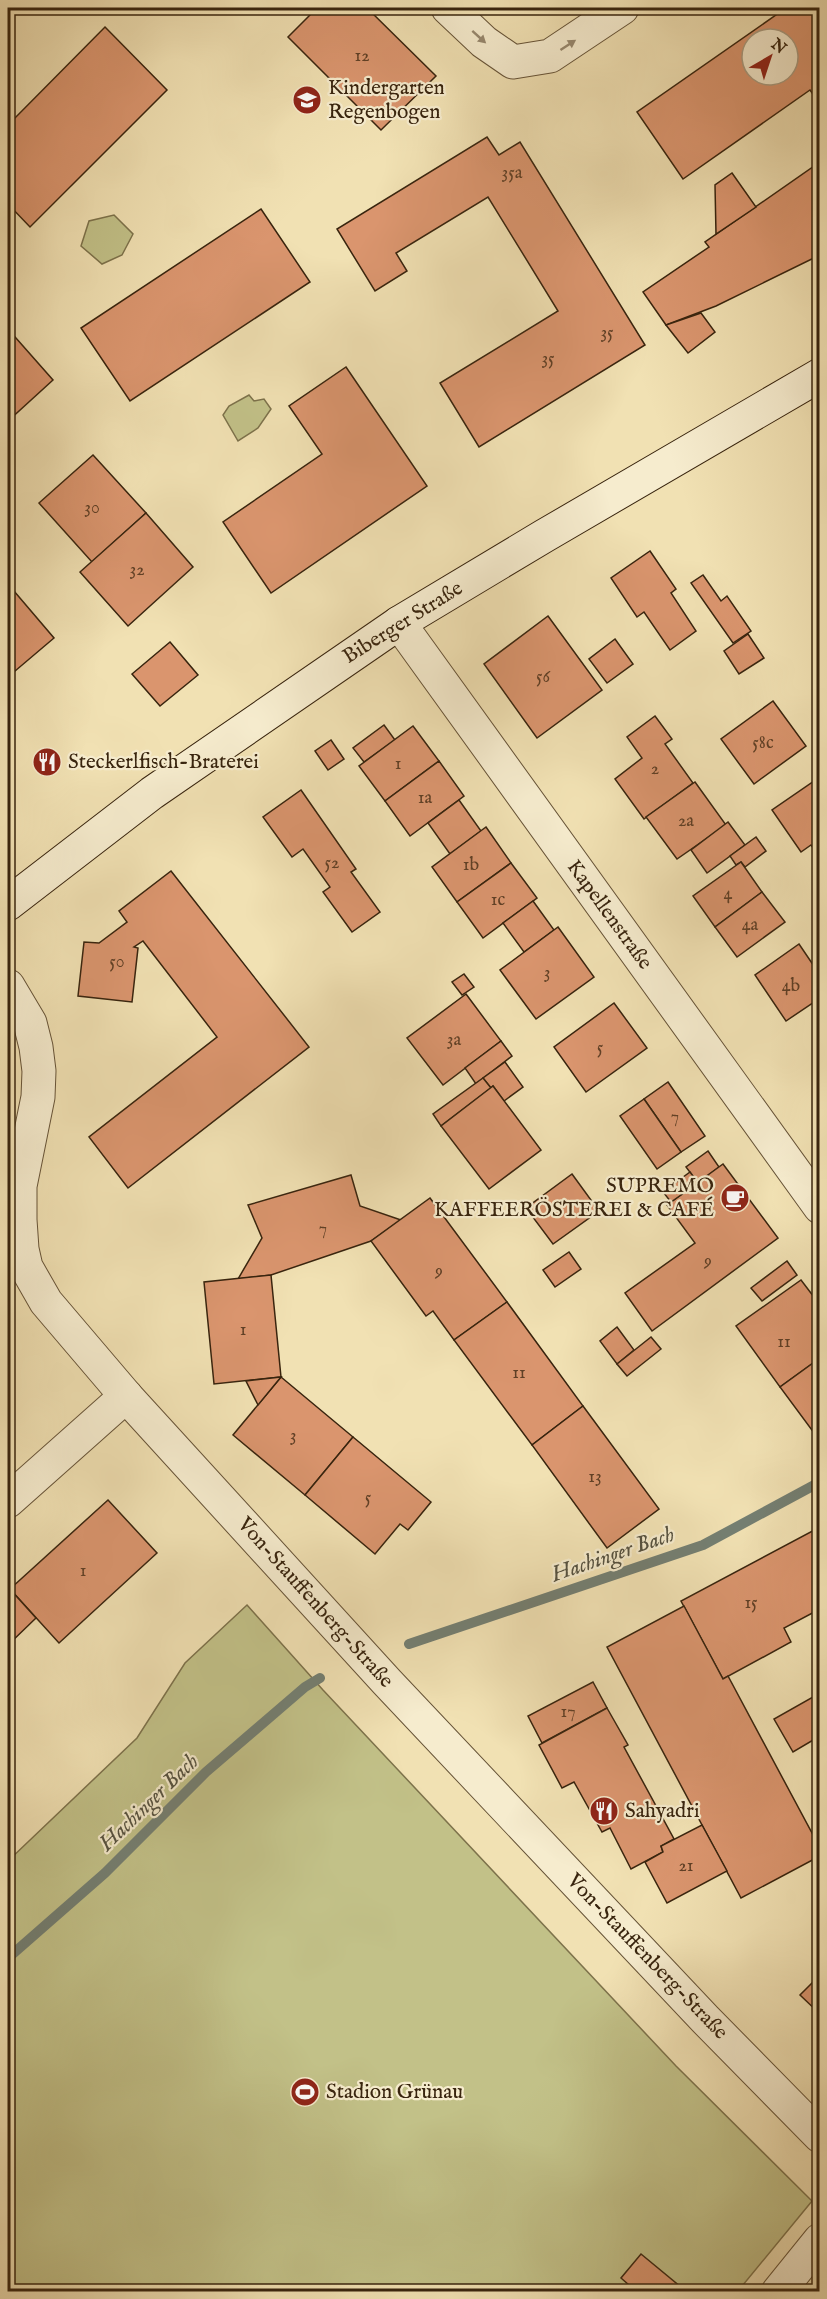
<svg xmlns="http://www.w3.org/2000/svg" width="827" height="2299" font-family="'IM FELL English',serif">
  <rect width="100%" height="100%" fill="#f1e1b3"/>
  <filter id="stains"><feTurbulence type="fractalNoise" baseFrequency=".00333" numOctaves="4"/><feColorMatrix values="0 0 0 0 .2 0 0 0 0 .09 0 0 0 0 .02 0 0 0 .5 -.17"/></filter>
  <radialGradient id="worn" r=".72"><stop offset=".6" stop-color="#630" stop-opacity="0"/><stop offset="1" stop-color="#630" stop-opacity=".3"/></radialGradient>
  <g fill="#c2c188" stroke="#7d724b" stroke-width="1.5">
    <polygon points="114,215 133,234 122,255 102,264 81,246 89,221"/>
    <polygon points="249,395 254,401 264,399 271,409 258,428 238,441 223,415 229,406"/>
    <polygon points="247,1605 323,1690 676,2066 812,2201 738,2291 8,2291 8,1861 137,1738 185,1663"/>
  </g>
  <g fill="none" stroke-linecap="round" stroke-linejoin="round">
    <g stroke="#747f72" stroke-width="10">
      <polyline points="409,1644 703,1545 820,1482"/>
      <polyline points="8,1958 105,1873 206,1772 305,1687 320,1678"/>
    </g>
  </g>
  <g fill="#da956e" stroke="#38240e" stroke-width="1.5" fill-rule="evenodd">
    <polygon points="317,8 367,8 436,76 381,130 288,37"/>
    <path d="M786,8H820V104L810,90L683,179L637,112ZM752,39H788V75H752Z"/>
    <polygon points="105,27 167,90 30,227 8,204 8,125"/>
    <polygon points="487,137 499,155 520,142 645,345 479,447 440,383 558,311 488,197 396,253 407,271 375,291 337,229"/>
    <polygon points="820,162 820,255 716,306 666,325 643,292 709,247 705,242"/>
    <polygon points="732,173 756,207 716,234 715,185"/>
    <polygon points="261,209 310,282 130,401 81,328"/>
    <polygon points="701,313 715,332 688,353 666,325"/>
    <polygon points="8,329 53,380 8,421"/>
    <polygon points="346,367 427,486 271,593 223,522 322,454 289,406"/>
    <polygon points="93,455 146,513 92,562 39,503"/>
    <polygon points="146,513 193,567 128,626 80,572"/>
    <polygon points="650,551 676,589 671,593 696,631 670,650 644,612 637,617 611,578"/>
    <polygon points="703,575 721,601 727,596 751,631 733,643 691,583"/>
    <polygon points="8,584 54,638 8,677"/>
    <polygon points="548,616 602,690 537,738 484,664"/>
    <polygon points="748,634 764,658 739,674 724,651"/>
    <polygon points="615,639 633,664 607,683 589,659"/>
    <polygon points="170,642 198,675 160,706 132,674"/>
    <polygon points="773,701 806,746 754,784 721,739"/>
    <polygon points="655,716 672,739 665,744 693,783 644,819 615,779 642,758 627,737"/>
    <polygon points="384,725 395,740 364,762 353,748"/>
    <polygon points="413,726 439,761 385,801 359,766"/>
    <polygon points="331,740 344,759 328,770 315,751"/>
    <polygon points="439,761 464,796 410,836 385,801"/>
    <polygon points="820,777 820,857 811,845 801,852 772,810"/>
    <polygon points="695,782 726,825 677,859 646,817"/>
    <polygon points="301,790 356,869 351,872 380,912 352,932 323,892 330,887 303,849 292,857 263,817"/>
    <polygon points="459,800 481,831 450,854 428,823"/>
    <polygon points="728,822 745,845 707,873 691,850"/>
    <polygon points="486,827 511,863 457,902 432,867"/>
    <polygon points="756,837 766,851 745,867 741,862 736,865 730,856"/>
    <polygon points="741,862 762,892 715,927 693,896"/>
    <polygon points="511,863 537,898 483,938 457,902"/>
    <polygon points="171,871 309,1047 128,1188 89,1137 217,1037 143,941 134,947 138,948 132,1002 78,996 84,942 99,943 127,922 119,911"/>
    <polygon points="762,892 785,922 737,957 715,927"/>
    <polygon points="533,901 554,930 524,952 503,923"/>
    <polygon points="558,927 594,977 536,1019 500,970"/>
    <polygon points="799,944 820,975 820,998 786,1021 755,975"/>
    <polygon points="464,974 474,987 462,995 452,982"/>
    <polygon points="466,994 501,1041 443,1085 407,1038"/>
    <polygon points="614,1003 647,1048 586,1092 554,1047"/>
    <polygon points="501,1041 512,1056 476,1084 465,1068"/>
    <polygon points="505,1062 523,1087 504,1101 493,1086 491,1088 483,1078"/>
    <polygon points="483,1078 491,1088 441,1126 433,1114"/>
    <polygon points="668,1082 705,1136 681,1152 644,1099"/>
    <polygon points="493,1086 541,1150 489,1189 441,1126"/>
    <polygon points="644,1099 681,1152 657,1169 620,1116"/>
    <polygon points="708,1151 719,1167 698,1183 686,1167"/>
    <polygon points="723,1164 778,1238 652,1331 625,1293 695,1243 667,1205"/>
    <polygon points="690,1172 698,1183 671,1202 663,1192"/>
    <polygon points="572,1174 599,1211 553,1244 526,1208"/>
    <polygon points="351,1175 360,1206 401,1220 371,1241 271,1275 238,1279 262,1238 248,1205"/>
    <polygon points="430,1198 507,1302 454,1340 433,1311 426,1316 371,1241"/>
    <polygon points="569,1252 581,1269 555,1287 543,1270"/>
    <polygon points="787,1261 797,1275 762,1301 751,1288"/>
    <polygon points="271,1275 281,1377 214,1384 204,1282"/>
    <polygon points="801,1280 820,1305 820,1358 780,1387 736,1326"/>
    <polygon points="507,1302 583,1406 532,1445 454,1340"/>
    <polygon points="617,1327 634,1350 617,1364 600,1341"/>
    <polygon points="651,1337 661,1349 627,1376 617,1364"/>
    <polygon points="820,1358 820,1441 780,1387"/>
    <polygon points="281,1377 353,1437 305,1495 233,1435"/>
    <polygon points="281,1377 258,1405 246,1381"/>
    <polygon points="583,1406 659,1509 607,1548 532,1445"/>
    <polygon points="353,1437 431,1502 408,1530 400,1524 375,1554 305,1495"/>
    <polygon points="108,1500 157,1553 59,1643 10,1589"/>
    <polygon points="820,1527 820,1609 784,1628 791,1642 723,1679 681,1601"/>
    <polygon points="8,1587 36,1618 8,1645"/>
    <polygon points="684,1606 723,1679 728,1676 820,1848 820,1856 741,1898 607,1647"/>
    <polygon points="593,1682 607,1708 542,1743 528,1716"/>
    <polygon points="820,1693 820,1736 793,1752 774,1719"/>
    <polygon points="607,1708 628,1745 624,1747 674,1839 661,1846 663,1852 631,1869 610,1828 602,1832 574,1782 562,1788 539,1745"/>
    <polygon points="702,1825 727,1871 667,1903 645,1862 663,1852 661,1846"/>
    <polygon points="820,1975 820,2014 800,1995"/>
    <polygon points="641,2254 687,2292 637,2292 621,2278"/>
  </g>
  <g fill="none" stroke-linecap="round" stroke-linejoin="round">
    <g stroke="#665337" stroke-width="35">
      <g id="street">
        <polyline points="448,8 484,42 513,62 550,56 622,8"/>
        <polyline points="399,623 820,1207"/>
        <polyline points="8,986 30,1023 36,1047 39,1071 38,1097 20,1186 20,1220 22,1249 26,1267 46,1302 126,1396 387,1682 705,2019 820,2136"/>
        <polyline points="8,1501 126,1396"/>
        <polyline points="778,2292 820,2240"/>
      </g>
    </g>
    <g stroke="#38240e" stroke-width="35">
      <polyline id="secondary" points="8,904 152,793 399,623 544,536 820,375"/>
    </g>
    <use href="#street" stroke="#f6ecce" stroke-width="33"/>
    <use href="#secondary" stroke="#f6ecce" stroke-width="33"/>
  </g>
  <defs><path id="oneway-solid" d="M-6-.8H1V-3.2L6.5 0L1 3.2V.8H-6Z" transform="scale(1.5)"/></defs>
  <g fill="#97886e">
    <use href="#oneway-solid" transform="translate(479 37) rotate(42)"/>
    <use href="#oneway-solid" transform="translate(568 45) rotate(-33)"/>
  </g>
  <defs>
    <g id="school-disc" transform="scale(1.5)"><circle r="9.5" fill="#8f2418" stroke="#f6ecce"/><path d="M0-5L7-2L0 1L-7-2ZM-4 1L0 2.5L4 1V4Q0 6-4 4Z" fill="#fff"/></g>
    <g id="restaurant-disc" transform="scale(1.5)"><circle r="9.5" fill="#8f2418" stroke="#f6ecce"/><path d="M-5-6h1v4h1v-4h1v4h1v-4h1v5L-1.5 .5V6h-2V.5L-5-1ZM5-6V6H3V1.5H1.5Q1.5-4 5-6Z" fill="#fff"/></g>
    <g id="cafe-disc" transform="scale(1.5)"><circle r="9.5" fill="#8f2418" stroke="#f6ecce"/><path d="M-5.5-4.5H6V0H3Q3 3.5 0 3.5H-2.5Q-5.5 3.5-5.5 0ZM3-3.2v2h1.7v-2ZM-6 4.5H4V6H-6Z" fill="#fff"/></g>
    <g id="stadium-disc" transform="scale(1.5)"><circle r="9.5" fill="#8f2418" stroke="#f6ecce"/><path d="M0-5a6.5 5 0 1 0 0 10a6.5 5 0 1 0 0-10ZM-3.5-1.8h7v3.6h-7Z" fill="#fff"/></g>
  </defs>
  <g fill-rule="evenodd">
    <use href="#school-disc" x="307" y="100"/>
    <use href="#restaurant-disc" x="47" y="762"/>
    <use href="#cafe-disc" x="735" y="1198"/>
    <use href="#restaurant-disc" x="604" y="1811"/>
    <use href="#stadium-disc" x="305" y="2092"/>
  </g>
  <g text-anchor="middle" dominant-baseline="central" stroke-width="4.5" stroke-linejoin="round" paint-order="stroke">
    <g font-size="18" fill="#604026">
      <text x="362" y="56">12</text>
      <text x="512" y="173">35a</text>
      <text x="607" y="333">35</text>
      <text x="548" y="359">35</text>
      <text x="92" y="508">30</text>
      <text x="137" y="570">32</text>
      <text x="543" y="677">56</text>
      <text x="763" y="743">58c</text>
      <text x="398" y="764">1</text>
      <text x="655" y="769">2</text>
      <text x="425" y="798">1a</text>
      <text x="686" y="821">2a</text>
      <text x="332" y="863">52</text>
      <text x="471" y="865">1b</text>
      <text x="728" y="894">4</text>
      <text x="498" y="900">1c</text>
      <text x="750" y="925">4a</text>
      <text x="117" y="962">50</text>
      <text x="547" y="973">3</text>
      <text x="791" y="986">4b</text>
      <text x="454" y="1040">3a</text>
      <text x="600" y="1048">5</text>
      <text x="675" y="1117">7</text>
      <text x="323" y="1229">7</text>
      <text x="708" y="1261">9</text>
      <text x="439" y="1271">9</text>
      <text x="243" y="1330">1</text>
      <text x="784" y="1342">11</text>
      <text x="519" y="1373">11</text>
      <text x="293" y="1436">3</text>
      <text x="595" y="1477">13</text>
      <text x="368" y="1498">5</text>
      <text x="83" y="1571">1</text>
      <text x="751" y="1603">15</text>
      <text x="568" y="1712">17</text>
      <text x="686" y="1866">21</text>
    </g>
    <g font-size="21" fill="#38240e" stroke="#f6ecce" text-anchor="start">
      <text x="328" y="88">Kindergarten<tspan x="328" dy="24">Regenbogen</tspan></text>
      <text x="68" y="762">Steckerlfisch-Braterei</text>
      <text x="714" y="1186" text-anchor="end">SUPREMO<tspan x="714" dy="24">KAFFEERÖSTEREI &amp; CAFÉ</tspan></text>
      <text x="625" y="1811">Sahyadri</text>
      <text x="326" y="2092">Stadion Grünau</text>
    </g>
    <g font-size="21" fill="#38240e" stroke="#f6ecce">
      <text transform="translate(403 623) rotate(-32)">Biberger Straße</text>
      <text transform="translate(609 915) rotate(54)">Kapellenstraße</text>
      <text transform="translate(315 1603) rotate(48)">Von-Stauffenberg-Straße</text>
      <text transform="translate(647 1957) rotate(46)">Von-Stauffenberg-Straße</text>
    </g>
    <g font-size="22" font-style="italic" fill="#565240" stroke="#f6ecce">
      <text transform="translate(613 1555) rotate(-19)">Hachinger Bach</text>
      <text transform="translate(149 1803) rotate(-44)">Hachinger Bach</text>
    </g>
  </g>
  <rect width="827" height="2299" fill="none" stroke="#f1e1b3" stroke-width="30"/>
  <rect x="9" y="9" width="809" height="2281" fill="none" stroke="#38240e" stroke-width="3"/>
  <rect x="15" y="15" width="797" height="2269" fill="none" stroke="#38240e" stroke-width="1.5"/>
  <g transform="translate(770 57) rotate(39)"><circle r="28" fill="#f6ecce" stroke="#aa9c81" stroke-width="1.5"/>
  <path d="M0-4.5L10 22L0 15L-10 22Z" fill="#8f2418"/>
  <text y="-9" font-size="16" font-weight="bold" text-anchor="middle" fill="#38240e">N</text>
  </g>
  <rect width="100%" height="100%" filter="url(#stains)"/>
  <rect width="100%" height="100%" fill="url(#worn)"/>
</svg>
